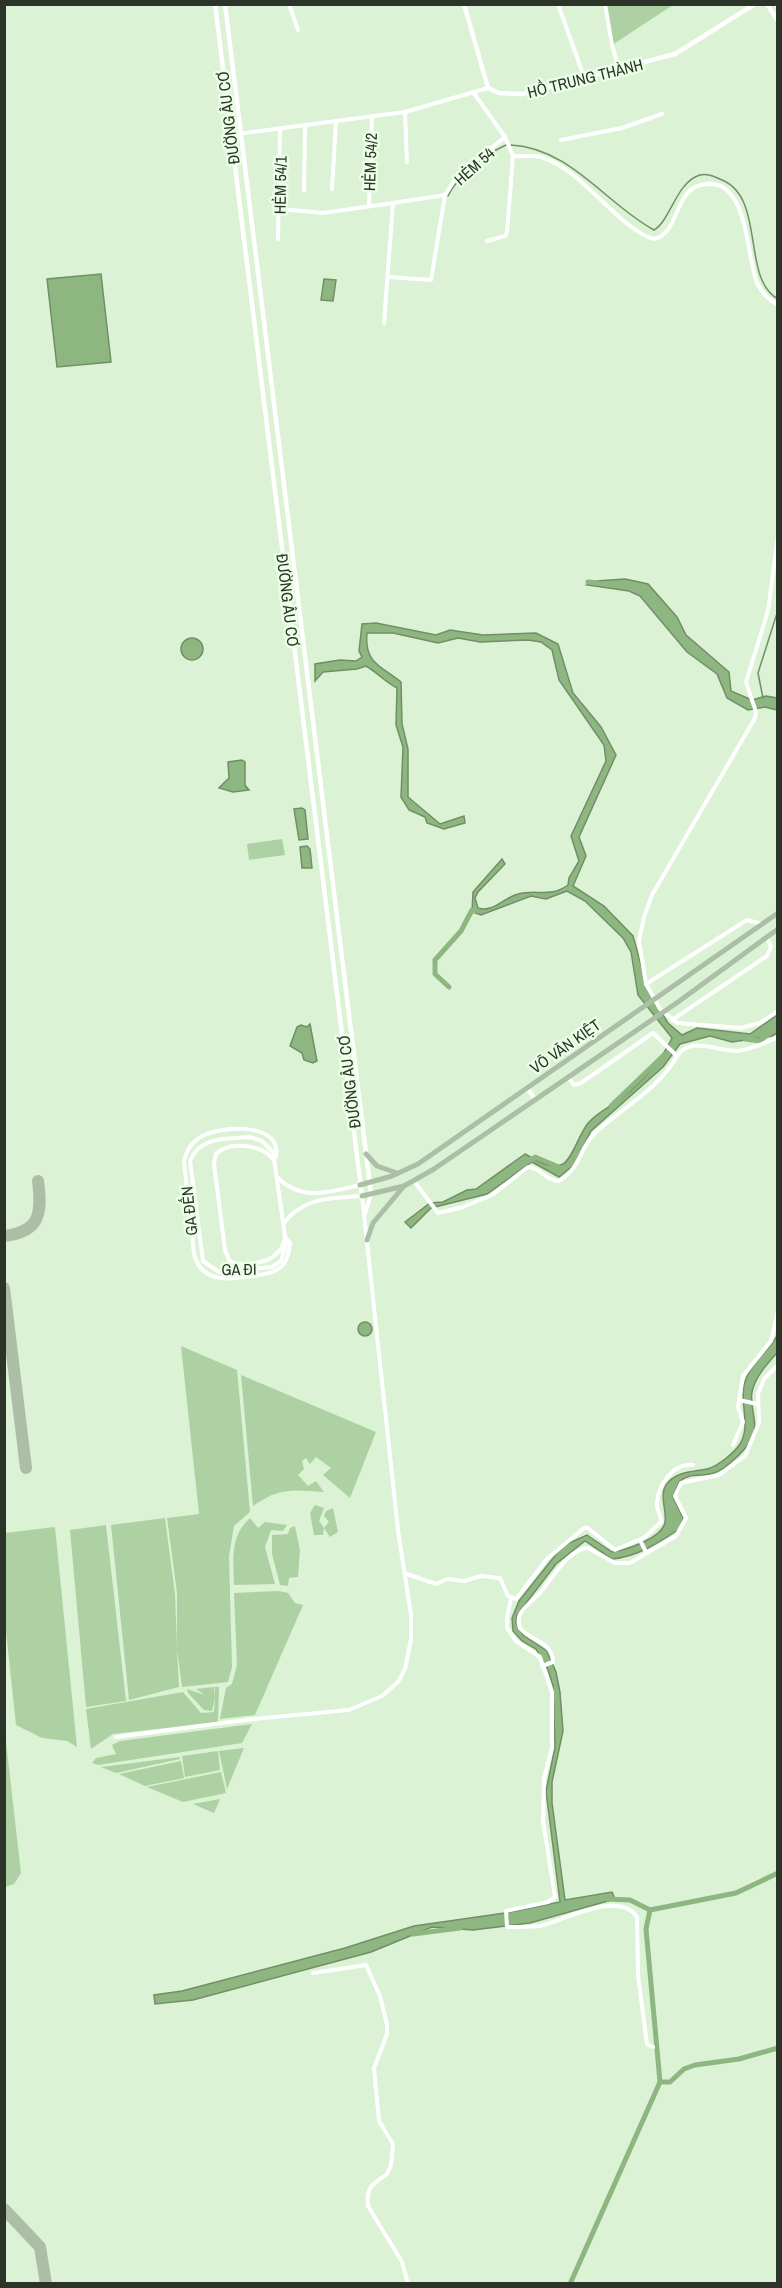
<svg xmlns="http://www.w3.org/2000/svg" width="782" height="2288" font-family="'Archivo Narrow',sans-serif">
  <rect width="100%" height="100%" fill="#dbf2d4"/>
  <g fill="#aed1a3">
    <polygon points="605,4 673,5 612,45"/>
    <polygon points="282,839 285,855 249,860 247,844"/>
    <polygon points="181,1346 237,1370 250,1512 234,1526 229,1556 232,1667 228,1682 182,1687 177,1649 179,1687 129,1700 111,1525 165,1518 175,1594 177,1647 177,1593 167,1518 199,1514"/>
    <path d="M241,1375L376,1432L350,1498L323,1475L331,1468L316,1457L310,1464L306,1458L302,1461L304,1469L298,1475L308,1486L316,1481L324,1492C293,1490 280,1487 253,1506Z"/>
    <polygon points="315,1505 324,1508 319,1521 324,1528 329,1522 324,1516 326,1511 333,1508 338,1532 330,1537 324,1528 323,1535 314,1535 310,1513"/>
    <path d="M250,1518L258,1528L265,1522L287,1525L283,1531L271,1530L265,1547L275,1584L234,1585C233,1559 230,1536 250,1518Z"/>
    <polygon points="106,1525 126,1701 86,1707 70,1530"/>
    <polygon points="295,1526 300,1550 298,1577 289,1578 288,1586 280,1585 272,1554 272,1535 288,1534 290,1528"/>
    <polygon points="55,1527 77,1747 67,1741 42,1738 16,1725 5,1622 5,1533"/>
    <polygon points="279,1591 288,1593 295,1603 303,1605 255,1715 220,1719 226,1688 232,1684 237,1665 234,1593"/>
    <polygon points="214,1687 215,1697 215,1687 219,1687 218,1722 113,1734 91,1749 86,1709 183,1692 201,1713 214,1712 215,1698 212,1711 204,1710 188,1693 187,1689 205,1695 196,1689"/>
    <polygon points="252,1724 242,1743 98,1765 92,1763 96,1758 116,1754 112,1745 120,1741"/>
    <polygon points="5,1733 21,1873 14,1884 5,1887"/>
    <polygon points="244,1748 227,1789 219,1751"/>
    <polygon points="218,1751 220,1770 185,1777 182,1756"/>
    <polygon points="180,1757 180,1759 116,1773 101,1767"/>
    <polygon points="181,1761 184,1778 145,1786 119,1774"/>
    <polygon points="221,1772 226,1793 183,1802 147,1787"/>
    <polygon points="220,1799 214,1813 193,1804"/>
  </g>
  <g fill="#8eb681" stroke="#718f67" stroke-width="1.5">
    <polygon points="101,274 111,362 57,367 47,279"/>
    <polygon points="324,279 336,280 333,301 321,300"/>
    <polygon points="625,579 648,584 677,617 686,635 729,672 731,691 752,700 766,696 777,698 777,710 765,707 748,710 727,698 717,674 687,652 640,596 629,591 587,585 596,581"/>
    <path d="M376,623L436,635L450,630L483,635L536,633L558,644L573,693L601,727L616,755L579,837L586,856L573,886L604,906L633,936L648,990L668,1023L682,1035L697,1028L750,1034L777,1015V1033L772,1036L732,1042L710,1036L680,1044L663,1067L591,1131L574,1165L559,1177L532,1162L487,1194L431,1208L411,1228L405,1222L430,1203L443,1202L467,1190L476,1189L525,1154C535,1159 550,1171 563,1164C573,1158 579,1133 589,1122C599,1111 612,1106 623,1097C643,1081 661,1061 672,1038L638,995L631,952L623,938L585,901L567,891L546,899L531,896L481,915L472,912L473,892L502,859L505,864L478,892L475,898L478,908C493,913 503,898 518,894C537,889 550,898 568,885L569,878L579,861L571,836L606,761L604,745L559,680L552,650L541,642L528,640L480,642L458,638L438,643L393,633H367C364,663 381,666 401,682L402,724L408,749V797L440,824L464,816L465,823L444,829L427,823L425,817L409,810L401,797L403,747L396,725L397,688C385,682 378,673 366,666L357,669L323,672L315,681V664L340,660L356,661L362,657L359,651L362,624Z"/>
    <circle cx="192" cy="649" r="11"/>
    <polygon points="242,760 245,762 245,785 249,790 233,792 219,788 229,778 228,762"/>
    <polygon points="302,808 305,810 308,839 299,840 294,809"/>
    <polygon points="307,846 310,849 312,868 302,868 300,847"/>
    <polygon points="310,1024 317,1061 313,1063 304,1060 302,1053 290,1046 297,1027 301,1025 307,1027"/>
    <circle cx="365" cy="1329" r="7"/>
    <path d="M777,1336V1353C767,1364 755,1377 752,1392C749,1410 761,1426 750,1442C743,1452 726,1469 714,1473C702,1477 689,1472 679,1482L673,1497L683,1518L681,1528C660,1542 637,1557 612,1559L585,1541L556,1564L517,1615L516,1623L523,1635L547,1651L556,1672L560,1692L563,1731L552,1782V1803L565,1900L612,1892L615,1899L530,1923L473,1930L432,1927L371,1952L193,2000L155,2004L154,1995L182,1991L345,1948L414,1926L505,1913L560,1902L546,1791L555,1747L553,1686L548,1670L536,1649L522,1641L513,1631L512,1618L519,1601L557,1553L567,1544L587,1535L612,1552C626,1550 663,1538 665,1522C667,1510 659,1496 666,1485C676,1471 693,1472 707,1469C717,1467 735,1452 740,1444C751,1426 740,1405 744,1385C748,1367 768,1351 777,1336Z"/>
  </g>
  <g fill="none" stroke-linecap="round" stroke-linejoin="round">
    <g stroke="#718f67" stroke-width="1.5">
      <path d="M511,145C570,148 605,203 654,230C671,220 676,182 700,175C708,173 715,177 722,180C766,198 741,279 778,299"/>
      <path d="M448,196C459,174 484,155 506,145"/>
      <polyline points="763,698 758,673 778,610"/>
    </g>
    <g stroke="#8eb681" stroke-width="5">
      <polyline points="588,582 598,583"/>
      <polyline points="449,987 435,974 435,960 461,931 472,910 478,911"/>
      <polyline points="745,1039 760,1041 778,1026"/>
      <polyline points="611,1106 665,1054"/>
      <polyline points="529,1161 535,1157 561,1168"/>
      <polyline points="607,1899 630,1900 650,1910 736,1893 778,1873"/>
      <polyline points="413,1934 460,1928"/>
      <polyline points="660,2082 670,2082 684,2069 695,2065 739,2059 778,2048"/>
      <polyline points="570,2284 660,2082 646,1929 650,1910"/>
    </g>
    <g stroke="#acbfa6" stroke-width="12">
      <path d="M4,1236C41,1232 42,1212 38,1181"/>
      <polyline points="4,1288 26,1468"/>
      <polyline points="4,2209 40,2247 46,2284"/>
    </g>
    <g stroke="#fff" stroke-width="4">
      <polyline points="289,4 298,30"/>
      <polyline points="558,4 584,77"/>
      <polyline points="605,4 612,45 619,69"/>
      <polyline points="405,112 407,162"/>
      <polyline points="230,135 405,112 488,88"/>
      <polyline points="505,137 513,156"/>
      <polyline points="561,140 622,128 662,114"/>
      <polyline points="332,189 336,122"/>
      <polyline points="304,190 305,126"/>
      <polyline points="393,203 445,195"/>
      <polyline points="369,206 372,117"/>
      <polyline points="280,209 323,213 393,203 384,323"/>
      <polyline points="278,239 280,130"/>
      <path d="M487,241L505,236L507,232L513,156C522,157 532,155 541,157C581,168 622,232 654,239C679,234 674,191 701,185C750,173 745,258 758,285C763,294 769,300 778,305"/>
      <polyline points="389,277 431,280 445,195 457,176 505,137 473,92"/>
      <polyline points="778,536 768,611 746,682 756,712 755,718 652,895 644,917 639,941 646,984 660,1009 677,1023 741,1028 760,1023 778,1011"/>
      <polyline points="646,984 747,920 762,924"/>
      <polyline points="672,1020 767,956 771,947 767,937"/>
      <path d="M568,1077L574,1085L581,1083L653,1033L677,1056C692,1035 718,1052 738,1051C753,1049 764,1043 778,1037"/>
      <path d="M250,1137L262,1141L273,1152L286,1243L281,1261L272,1267L219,1272L203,1261L190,1161C200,1136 226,1139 250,1137Z"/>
      <path d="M276,1157C283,1121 217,1125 199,1138C190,1144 187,1151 184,1161L194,1254C201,1283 229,1280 252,1276C262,1275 276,1273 283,1265C288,1259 289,1251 290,1243L286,1238"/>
      <path d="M274,1160C263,1145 230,1140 216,1154L214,1164L225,1250L229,1260C238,1267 266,1264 275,1255C281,1251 283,1245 285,1239"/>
      <path d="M278,1178C303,1202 329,1192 360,1185"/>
      <path d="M414,1181L438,1213L463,1207L492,1195L528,1167C540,1167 546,1181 559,1181C581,1168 579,1148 595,1133C622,1108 659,1089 677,1056"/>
      <polyline points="365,1214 371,1194"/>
      <polyline points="739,1400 757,1404"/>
      <polyline points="733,1445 743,1422 738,1407 743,1376 771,1341 778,1311"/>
      <polyline points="640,1540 646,1552"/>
      <path d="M407,1574L436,1584L447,1579L464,1581L481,1576L500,1578L508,1596L516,1599L547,1559L584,1528H588L615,1550L645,1537L661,1522C662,1514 656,1511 657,1503C658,1485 673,1463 693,1465"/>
      <path d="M511,1599L507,1617V1628L516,1641L540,1657L552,1692V1748L544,1778L543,1821L555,1897L548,1902L506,1911L507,1927C517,1927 529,1927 540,1926C563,1921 619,1889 637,1917L638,1975L647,2044L653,2047"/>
      <path d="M542,1666L553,1662C552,1640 531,1642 520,1628C518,1623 518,1619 520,1614C525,1606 534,1599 540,1593C552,1579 568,1549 588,1548L615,1563H630L676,1536L686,1518L675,1496L681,1483L719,1475L745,1456L759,1423L758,1394L764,1379L778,1365"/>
      <path d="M116,1737L253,1719L349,1710L382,1696L398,1682L405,1669L411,1639V1615L398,1530L362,1196C331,1198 303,1197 283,1224"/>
      <path d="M313,1973L366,1965L380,1996L387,2025V2034L374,2068L379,2121L393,2144L391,2165L387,2174C374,2184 366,2185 368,2206L402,2262L408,2284"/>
    </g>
    <g stroke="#fff" stroke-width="4.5">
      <polyline points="215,4 362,1196"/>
      <polyline points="225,4 371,1194"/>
      <polyline points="464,4 488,88 499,93 522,94 675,54 755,4"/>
      <polyline points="767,4 778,21"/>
      <polyline points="776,4 778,7"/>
      <polyline points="527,1088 535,1099"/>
    </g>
    <g stroke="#abbea6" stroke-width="5">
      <polyline points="366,1154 377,1166 397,1173"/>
      <polyline points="360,1185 392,1176 418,1164 778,913"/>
      <polyline points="362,1196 404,1186 434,1169 678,1002 778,929"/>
      <polyline points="367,1240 373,1223 404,1186"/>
    </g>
  </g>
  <g text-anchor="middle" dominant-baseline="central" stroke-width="5" stroke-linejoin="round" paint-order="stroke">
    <g font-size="16" fill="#2c3429" stroke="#ebfee6">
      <text transform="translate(585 78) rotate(-14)">HỒ TRUNG THÀNH</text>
      <text transform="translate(228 118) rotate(-97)">ĐƯỜNG ÂU CƠ</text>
      <text transform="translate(370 162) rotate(-88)">HẺM 54/2</text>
      <text transform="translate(474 166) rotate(-42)">HẺM 54</text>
      <text transform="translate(280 185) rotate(-89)">HẺM 54/1</text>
      <text transform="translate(288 600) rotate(83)">ĐƯỜNG ÂU CƠ</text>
      <text transform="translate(565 1046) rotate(-35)">VÕ VĂN KIỆT</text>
      <text transform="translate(349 1082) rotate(-97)">ĐƯỜNG ÂU CƠ</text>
      <text transform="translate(189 1211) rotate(-96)">GA ĐẾN</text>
      <text transform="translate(239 1269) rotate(-1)">GA ĐI</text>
    </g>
  </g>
  <rect width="782" height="2288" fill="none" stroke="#2c3429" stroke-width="12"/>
</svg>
